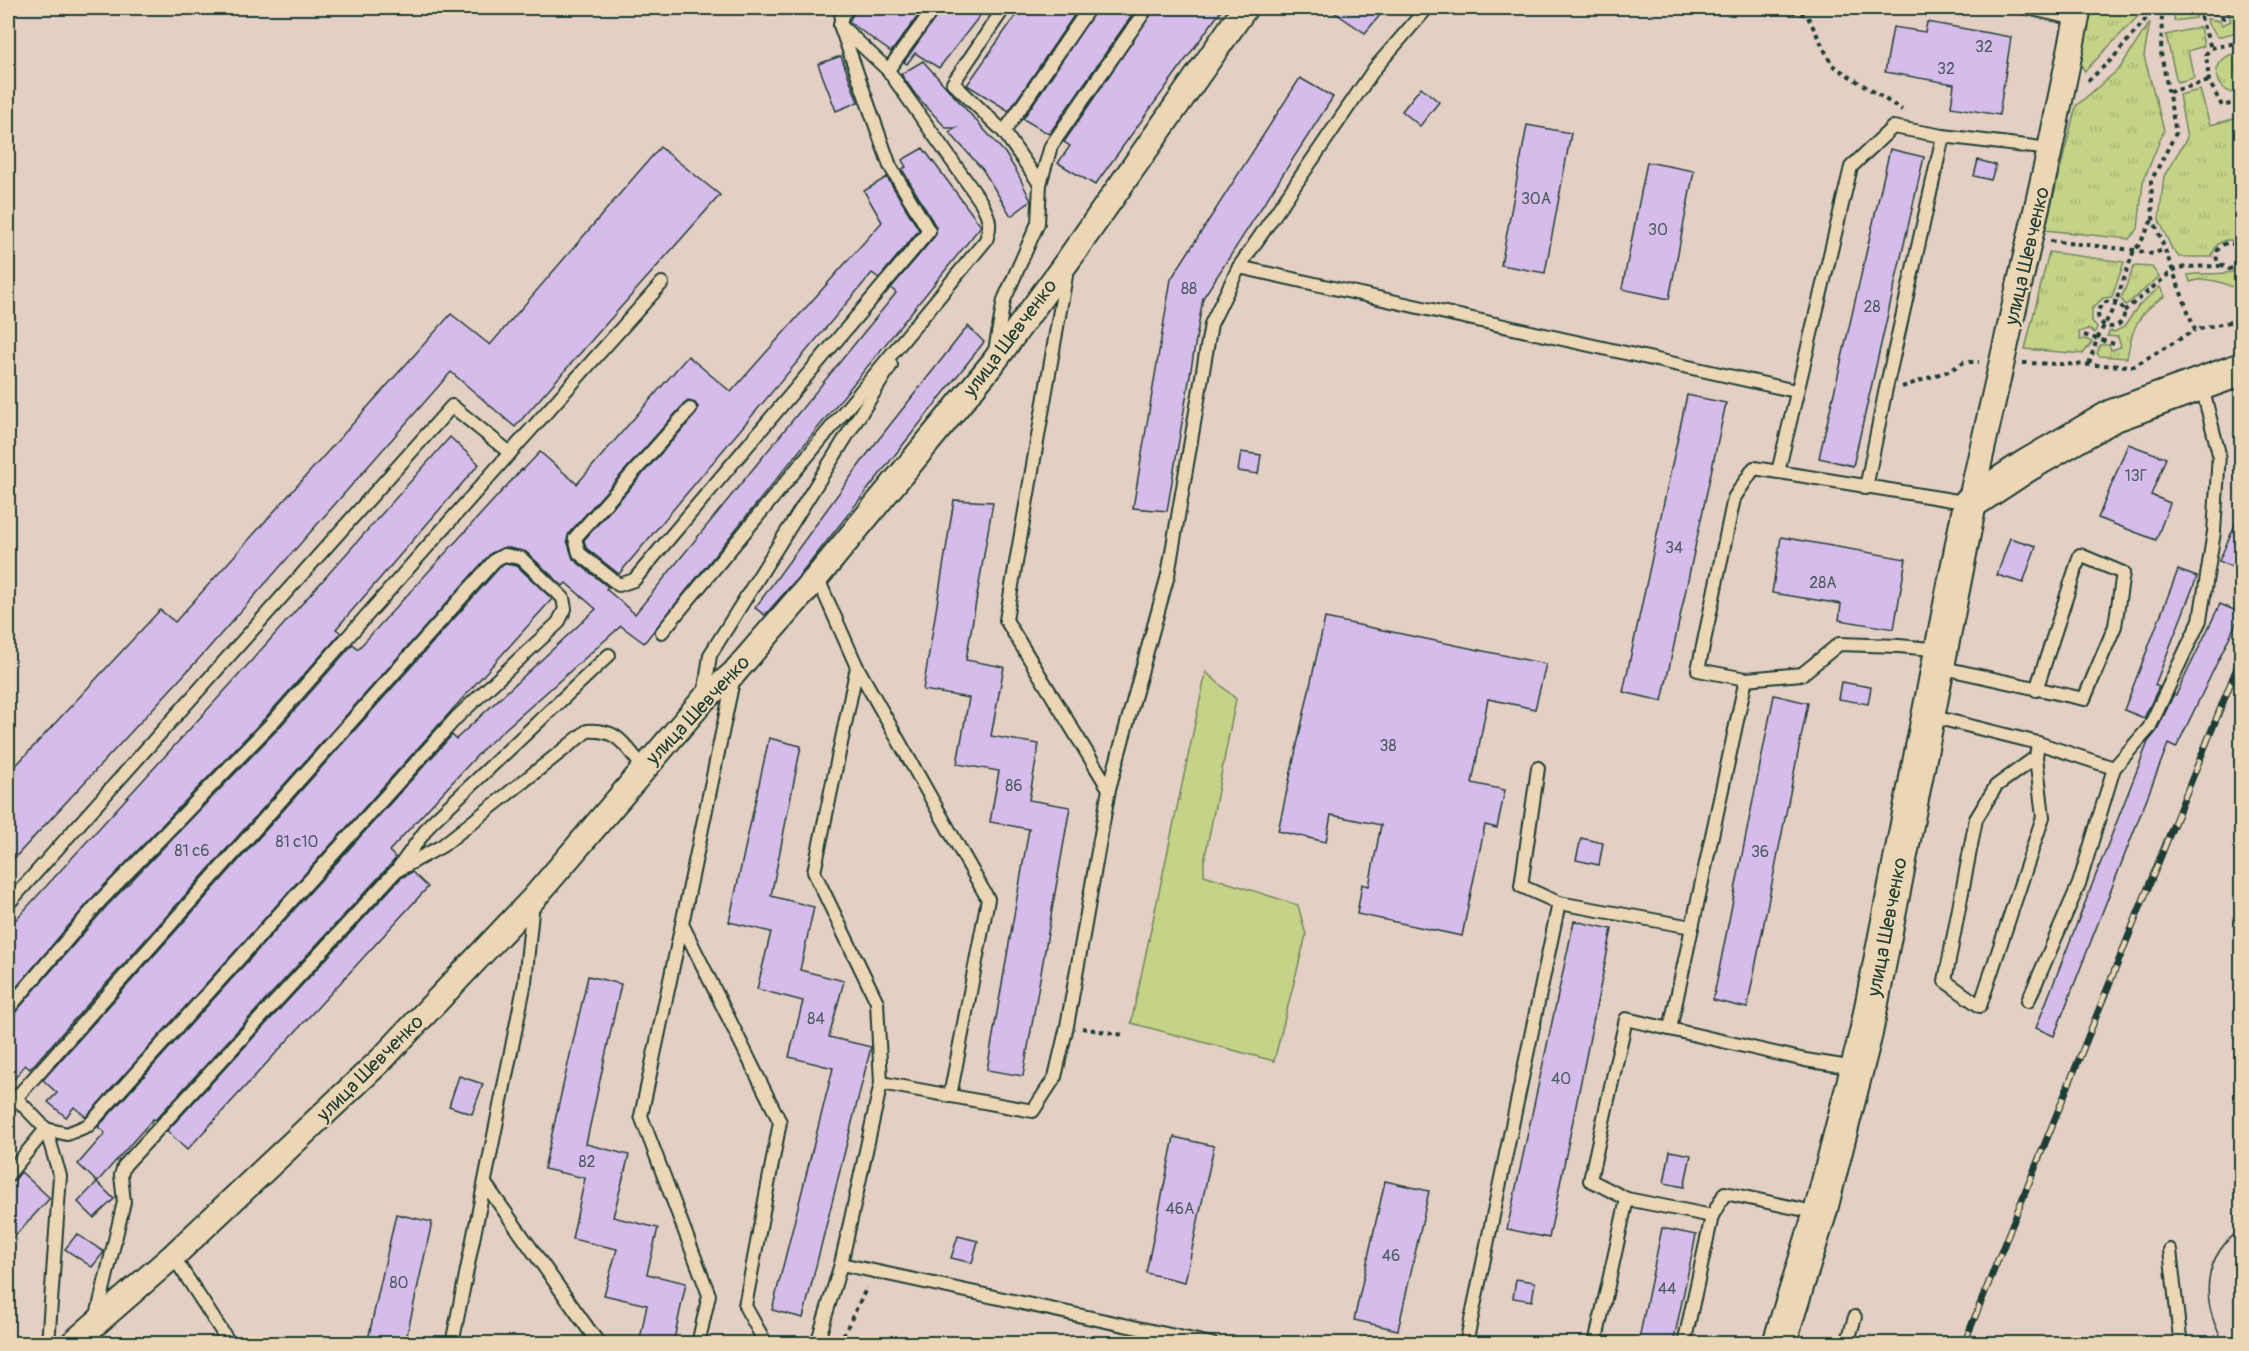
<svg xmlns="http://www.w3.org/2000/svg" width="2249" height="1351" font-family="Pangolin,sans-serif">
  <defs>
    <pattern id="park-tufts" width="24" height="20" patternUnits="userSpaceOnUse" patternTransform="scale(1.5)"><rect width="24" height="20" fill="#c4d387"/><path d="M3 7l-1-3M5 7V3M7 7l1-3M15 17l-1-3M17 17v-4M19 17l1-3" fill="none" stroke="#a8b675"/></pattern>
  </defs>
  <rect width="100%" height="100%" fill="#e4cfc5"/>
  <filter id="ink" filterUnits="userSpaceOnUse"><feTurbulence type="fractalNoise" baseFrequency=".0167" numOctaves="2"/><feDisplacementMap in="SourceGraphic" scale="12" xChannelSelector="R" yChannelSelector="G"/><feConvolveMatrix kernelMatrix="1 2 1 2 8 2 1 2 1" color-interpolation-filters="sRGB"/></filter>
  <g filter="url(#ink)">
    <g fill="url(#park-tufts)" stroke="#72885e" stroke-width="1.5">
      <polygon points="2092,8 2146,8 2085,71 2079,63"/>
      <polygon points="2175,8 2197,8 2196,18 2174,21"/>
      <polygon points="2233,8 2241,13 2241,31 2218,37 2208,24 2207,19 2220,21 2222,25 2231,21 2229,15"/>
      <polygon points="2150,22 2144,56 2164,130 2143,182 2138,229 2129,239 2045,230 2076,106 2120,68"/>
      <polygon points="2200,27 2204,46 2188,51 2194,78 2177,82 2166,35"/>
      <path d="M2235,53L2241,54L2242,93C2212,96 2207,61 2235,53Z"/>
      <path d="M2200,90L2210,125L2241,117V245C2228,235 2215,241 2212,257H2179L2172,249L2159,220L2164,176L2187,138L2179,95Z"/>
      <polygon points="2049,252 2124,262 2112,297 2103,298 2092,309 2092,321 2097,327 2095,333 2088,329 2079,332 2080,340 2085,339 2092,342 2083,354 2025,349"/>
      <polygon points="2134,266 2152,267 2159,277 2126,305 2121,299"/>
      <path d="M2241,268V291C2225,283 2208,276 2190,282L2188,275C2203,272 2229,277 2241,268Z"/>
      <path d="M2160,287L2165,296C2138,312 2132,328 2127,358L2099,356L2097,353L2100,345H2109L2111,350L2121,347L2118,337L2107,336L2110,331L2114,332L2124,327L2139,305Z"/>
    </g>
    <polygon fill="#c4d387" stroke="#72885e" stroke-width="1.5" points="1206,672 1236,699 1204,862 1204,875 1298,905 1306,935 1274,1061 1131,1023"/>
    <g fill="#d5bceb" stroke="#1f3d34" stroke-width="1.5">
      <polygon points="856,8 924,8 891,52 849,22"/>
      <polygon points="942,8 986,8 939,68 915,53 907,64 904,62"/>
      <polygon points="1021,8 1079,8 1009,111 967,85"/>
      <polygon points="1097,8 1137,8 1049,134 1023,119"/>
      <polygon points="1155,8 1223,8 1095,185 1058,163 1070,146 1064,142"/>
      <polygon points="1328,8 1386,8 1365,33"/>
      <polygon points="1927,22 2011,37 1999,115 1951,107 1954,84 1885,72 1893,27 1925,32"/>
      <polygon points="841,56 858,102 836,111 818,64"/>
      <polygon points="923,61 1005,153 1017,172 1031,201 1011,216 983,170 949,132 956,128 946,128 915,94 901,74"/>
      <polygon points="1300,78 1333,97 1203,298 1167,511 1133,508 1171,279"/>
      <polygon points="1421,87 1439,102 1420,126 1402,111"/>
      <polygon points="1527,125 1571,133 1545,273 1501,265"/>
      <polygon points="660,147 720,195 515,427 451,372 206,651 8,865 8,774 160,610 175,622 451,314 490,345"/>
      <polygon points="923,148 981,226 644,643 621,626 484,748 389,851 396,858 391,864 155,1120 153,1119 97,1182 78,1164 105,1133 98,1127 452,735 456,739 596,609 566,583 563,586 526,552 505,547 491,553 30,1069 25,1065 8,1087 8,1017 14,1014 106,907 277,730 353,644 358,649 522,469 523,470 540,452 577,484 688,356 731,392 882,222 864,191 887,177 919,230 879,278 872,273 619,574 586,548 584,540 696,414 698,407 695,403 688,401 684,404 569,533 567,540 573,559 608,587 606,589 635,614 896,293 891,288 935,236 936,227 902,169 906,167 902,160"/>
      <polygon points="1890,149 1924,157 1853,466 1819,458"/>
      <polygon points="1978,160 1996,165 1991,180 1974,176"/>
      <polygon points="1647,162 1694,171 1669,299 1622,289"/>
      <polygon points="968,326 984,342 801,574 765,615 755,608 871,449"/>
      <polygon points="1687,395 1726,403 1662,701 1623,692"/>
      <polygon points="450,437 479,464 336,629 341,633 265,718 94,896 8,997 8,928 229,686"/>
      <polygon points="2128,444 2166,458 2151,495 2170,503 2156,540 2098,518"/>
      <polygon points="1241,452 1261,455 1258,474 1238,471"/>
      <polygon points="954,500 993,502 966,660 1004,667 991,736 1039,744 1029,800 1070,807 1023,1076 987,1070 1029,829 990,822 999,771 957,764 969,698 923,690"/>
      <polygon points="2241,511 2241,571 2219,561"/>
      <polygon points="1781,537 1906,559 1894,629 1839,620 1841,604 1772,593"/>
      <polygon points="2010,538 2036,546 2023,583 1997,575"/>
      <polygon points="505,564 517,566 552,599 86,1117 74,1107 66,1117 48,1102 57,1093 43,1080 500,567"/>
      <polygon points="2178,570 2197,577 2155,685 2159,687 2144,718 2124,710"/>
      <polygon points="2220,604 2241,613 2176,748 2168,744 2054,1036 2036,1028 2148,742 2156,732 2174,694 2176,695"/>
      <polygon points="1325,618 1546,664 1535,709 1488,699 1472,783 1505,790 1497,828 1485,825 1462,936 1357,914 1362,884 1369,886 1381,825 1331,815 1326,842 1278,831"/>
      <polygon points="1841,682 1871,687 1868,704 1838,699"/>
      <polygon points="1774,695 1808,703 1747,1008 1713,1000"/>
      <polygon points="769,738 801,746 771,896 814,907 800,970 844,981 829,1037 871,1047 803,1318 772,1310 833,1068 789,1057 803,1001 757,989 771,932 729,922"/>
      <polygon points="1581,838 1603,843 1599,865 1576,860"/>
      <polygon points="412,872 428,887 187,1150 167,1131 401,878"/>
      <polygon points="1574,921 1612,929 1549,1238 1507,1229"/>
      <polygon points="588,976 621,984 586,1144 629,1155 613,1217 658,1228 647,1274 686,1283 673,1344 639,1344 647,1305 604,1295 617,1249 572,1239 585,1178 544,1169"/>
      <polygon points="459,1076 483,1084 472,1114 449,1106"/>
      <polygon points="1174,1137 1214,1146 1185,1282 1146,1273"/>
      <polygon points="1670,1151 1691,1155 1684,1187 1664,1183"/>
      <polygon points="21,1172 50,1198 8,1243 8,1183 14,1181"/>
      <polygon points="1385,1181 1429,1191 1398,1330 1354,1320"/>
      <polygon points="97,1182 114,1199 94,1218 78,1202"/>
      <polygon points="396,1214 432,1222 405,1344 367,1344"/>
      <polygon points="1662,1228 1696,1235 1673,1344 1638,1344"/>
      <polygon points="77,1234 104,1252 92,1267 65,1249"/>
      <polygon points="958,1236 978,1241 972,1263 951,1258"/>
      <polygon points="1516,1279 1535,1282 1532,1301 1513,1298"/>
    </g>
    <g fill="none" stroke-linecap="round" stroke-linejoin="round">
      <g stroke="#1f3d34" stroke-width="16">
        <g id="service">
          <polyline points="848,8 842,15 840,25 888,70"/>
          <polyline points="2027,8 2076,19"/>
          <polyline points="1004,132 953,83 1004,8"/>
          <polyline points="1040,184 1051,146 1147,8"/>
          <polyline points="1239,267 1375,68 1427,8"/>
          <polyline points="995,351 1004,300 1038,223 1040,184 1004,132 1089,8"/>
          <polyline points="690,409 575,538 579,553 619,585 634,580 929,231 890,166 840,25"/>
          <polyline points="1778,472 1851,167 1893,127 1943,136 2050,149"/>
          <polyline points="1866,488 1885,393 1943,136"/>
          <polyline points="817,577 857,667 814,872 877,1002 881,1083 841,1264 817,1344"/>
          <path d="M662,632L986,240C992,224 989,217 981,202L888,70L934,8"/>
          <polyline points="857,667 988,899 950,1096"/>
          <polyline points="1939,667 2084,699 2115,626 2123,573 2080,555 2036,690"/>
          <polyline points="734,676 682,924 780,1122 745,1306 766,1344"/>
          <polyline points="1746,679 1698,670 1734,498 1754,468 1970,503"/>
          <polyline points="704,697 710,655 891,365"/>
          <polyline points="1930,716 2038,743 2114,768 2079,884 2028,1001"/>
          <polyline points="2036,757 1996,786 1976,819 1945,981 1980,1006 2043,817 2036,757 2038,743"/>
          <polyline points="1538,768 1521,886 1559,903"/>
          <polyline points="2114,768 2149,728 2200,620 2214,532 2219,454 2201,383"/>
          <polyline points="1109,789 1168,575 1211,324 1239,267 1796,391"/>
          <polyline points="399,867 431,823 609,655"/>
          <polyline points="8,904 452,406 510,453 662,283"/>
          <polyline points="682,924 641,1116 709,1295 698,1344"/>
          <polyline points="8,1009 100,901 271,724 510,453"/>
          <polyline points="1670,1029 1746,679 1802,674 1839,644 1899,646 1942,650"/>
          <polyline points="881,1083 1033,1111 1055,1077 1067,1026 1109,789 1006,620 1067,270"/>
          <polyline points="8,1108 16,1098"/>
          <polyline points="8,1175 46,1129 67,1134 89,1125 457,717 558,623 565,609 563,598 521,558 504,555 495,560 16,1098 46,1129 60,1176 48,1344"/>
          <polyline points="486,1185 599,1344"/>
          <polyline points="1627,1199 1590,1180 1626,1019 1805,1060 1855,1068"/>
          <polyline points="2170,1250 2180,1338 2184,1344"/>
          <polyline points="173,1256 230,1344"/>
          <polyline points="841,1264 1212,1344"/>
          <path d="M96,1320L124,1202L121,1175L124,1166L396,871L442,846L587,731C619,729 624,745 644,768"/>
          <polyline points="452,1344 525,982 533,902"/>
          <polyline points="1466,1344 1559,903 1692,927"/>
          <polyline points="1595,1344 1627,1199 1712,1216"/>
          <polyline points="1684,1344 1712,1216 1725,1193 1819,1213"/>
          <polyline points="1847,1344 1855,1317"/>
        </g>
      </g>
      <g stroke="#1f3d34" stroke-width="28">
        <g id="minor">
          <polyline points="1970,503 2050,149 2079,8"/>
          <polyline points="72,1344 173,1256 381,1060 533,899 704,699 734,673 817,577 993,363 1069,259 1245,8"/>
        </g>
      </g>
      <g stroke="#1f3d34" stroke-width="36">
        <polyline id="tertiary" points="1779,1344 1820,1213 1866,1033 1970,503 2026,466 2112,416 2242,369"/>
      </g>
      <g stroke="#1f3d34" stroke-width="4" stroke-dasharray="4.5 4.5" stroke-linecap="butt">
        <polyline points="1774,8 1807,15 1832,65 1902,110"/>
        <polyline points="2164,8 2162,15 2161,53 2176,133 2151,181 2153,218 2195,330 2242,319"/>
        <polyline points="2205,8 2201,19 2211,48"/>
        <polyline points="2205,8 2224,18 2230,8"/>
        <polyline points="2240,8 2242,8"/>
        <polyline points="2242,42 2211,48 2206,54 2209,81 2222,106 2242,101"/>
        <polyline points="2088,81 2113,58 2155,8"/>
        <polyline points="2169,92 2209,81"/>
        <polyline points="2050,241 2134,250 2153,254 2165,249"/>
        <path d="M2242,250L2236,244L2227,243C2218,246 2214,253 2218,263L2229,269L2237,267L2242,261"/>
        <circle cx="2111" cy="314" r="13"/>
        <polyline points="2124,311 2174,270 2184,267 2220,266"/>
        <polyline points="2084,335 2114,344"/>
        <polyline points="2023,363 2134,366 2195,330"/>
        <polyline points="2089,364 2097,339 2114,307 2134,250 2140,244 2153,218"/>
        <polyline points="1902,387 1951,370 1964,362 1979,362"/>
        <polyline points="1082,1028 1124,1035"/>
        <polyline points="839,1344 867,1287"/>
      </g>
      <use href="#service" stroke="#ebd7b5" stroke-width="12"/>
      <use href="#minor" stroke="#ebd7b5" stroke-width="24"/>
      <use href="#tertiary" stroke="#ebd7b5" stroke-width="32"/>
      <path stroke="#1f3d34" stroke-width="1.5" d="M2225,1344C2200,1304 2201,1256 2242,1229"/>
      <g stroke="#1f3d34" stroke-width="7">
        <polyline id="rail" points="1964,1344 2242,655"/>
      </g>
      <use href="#rail" stroke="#ebd7b5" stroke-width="4.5" stroke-dasharray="14" stroke-linecap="butt"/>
    </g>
  </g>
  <g text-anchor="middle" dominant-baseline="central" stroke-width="4.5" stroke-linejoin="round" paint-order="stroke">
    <g font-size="16" fill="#4c5d62">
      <text x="1984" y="47">32</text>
      <text x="1946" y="69">32</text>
      <text x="1536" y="199">30А</text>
      <text x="1658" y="230">30</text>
      <text x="1189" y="289">88</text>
      <text x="1872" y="307">28</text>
      <text x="2136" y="476">13Г</text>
      <text x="1674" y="548">34</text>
      <text x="1823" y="583">28А</text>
      <text x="1388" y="746">38</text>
      <text x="1014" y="786">86</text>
      <text x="297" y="842">81 с10</text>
      <text x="192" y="851">81 с6</text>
      <text x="1760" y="852">36</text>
      <text x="816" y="1019">84</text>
      <text x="1561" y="1079">40</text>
      <text x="587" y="1162">82</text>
      <text x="1180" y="1209">46А</text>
      <text x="1391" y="1256">46</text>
      <text x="399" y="1283">80</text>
      <text x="1667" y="1289">44</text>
    </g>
    <g font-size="20" fill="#1f3d34" stroke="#ebd7b5">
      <text transform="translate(2027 256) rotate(-77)">улица Шевченко</text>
      <text transform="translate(1010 338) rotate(-53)">улица Шевченко</text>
      <text transform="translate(698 710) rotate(-47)">улица Шевченко</text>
      <text transform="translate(1887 927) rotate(-79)">улица Шевченко</text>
      <text transform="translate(370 1068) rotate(-45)">улица Шевченко</text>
    </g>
  </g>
  <rect width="2249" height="1351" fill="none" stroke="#ebd7b5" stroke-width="30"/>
  <rect x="15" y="15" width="2219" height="1321" fill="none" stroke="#1f3d34" stroke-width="2" filter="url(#ink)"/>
</svg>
